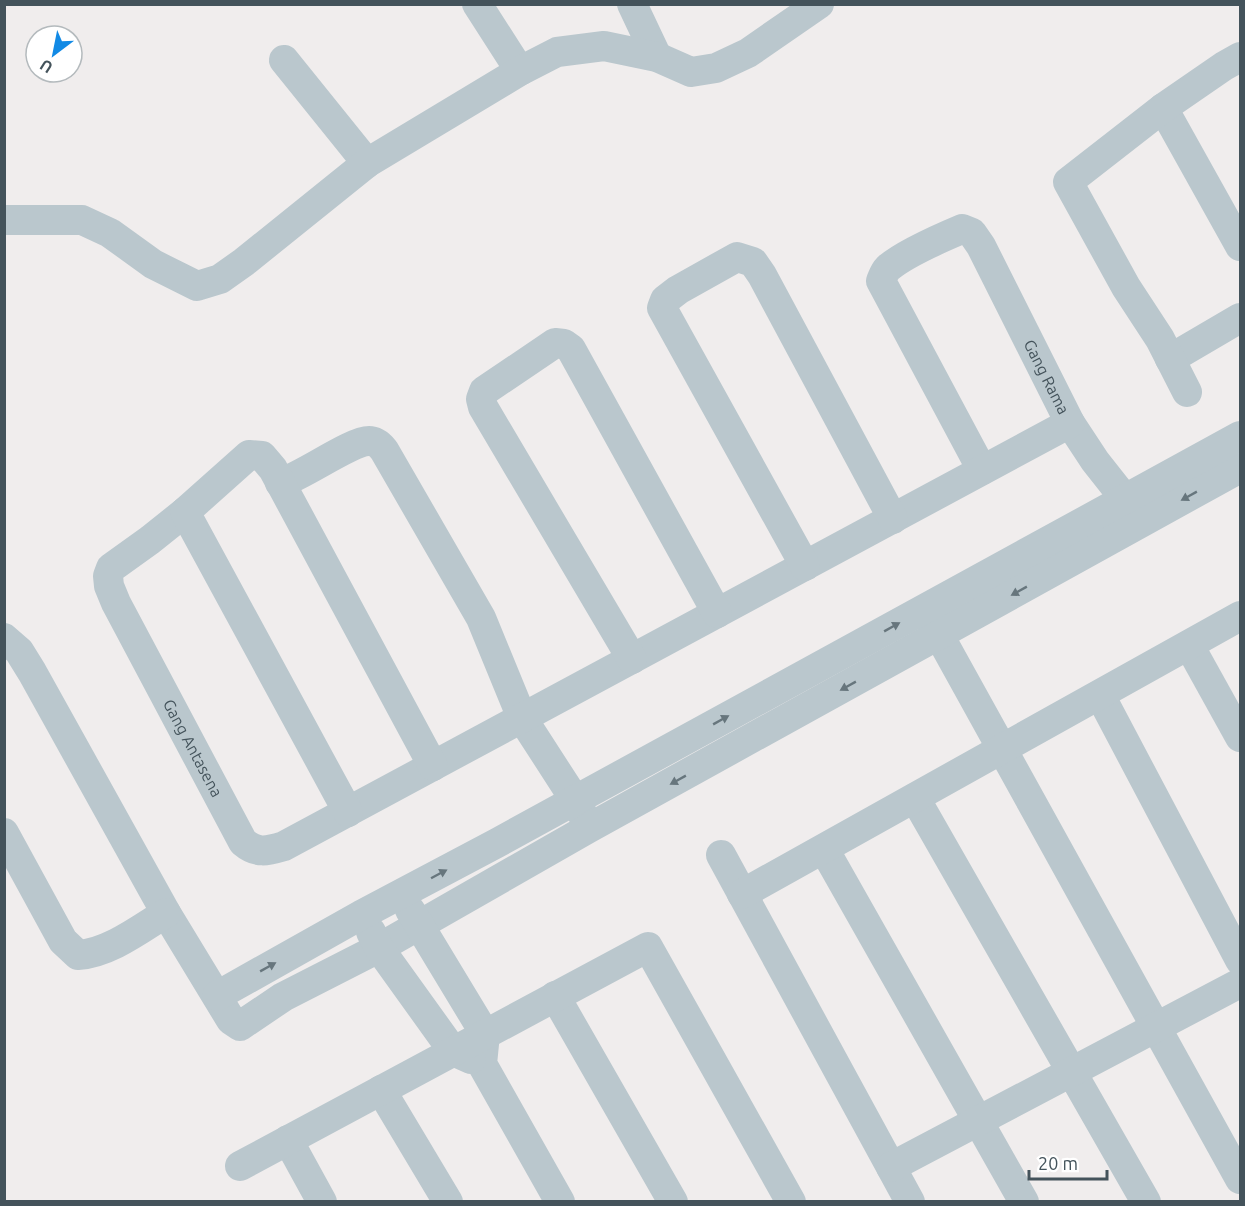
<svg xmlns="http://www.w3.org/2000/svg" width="1245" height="1206" font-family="Ubuntu,sans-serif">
  <rect width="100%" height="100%" fill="#f0eded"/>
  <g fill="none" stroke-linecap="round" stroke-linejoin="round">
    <g stroke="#bac7cd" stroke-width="30">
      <polyline points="477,4 520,71"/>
      <polyline points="632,4 657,57"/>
      <polyline points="284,60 367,163"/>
      <polyline points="1163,108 1240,246"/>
      <polyline points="4,220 82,220 110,233 153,264 197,286 220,279 244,262 367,163 520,71 557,52 604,46 657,57 691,72 716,68 748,53 819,4"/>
      <polyline points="1170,359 1240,318"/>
      <polyline points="1187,392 1160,339 1126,287 1068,182 1163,108 1224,66 1240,57"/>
      <path id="s1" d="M982,470L881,281C883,276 884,272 888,268C903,255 943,237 962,229L972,233L981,246L1070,423L1095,461L1125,499"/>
      <path d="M280,483C303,476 351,441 369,441C376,441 380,445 384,450L481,618L522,718L575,800L584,817"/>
      <path id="s2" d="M185,512L150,540L111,568L108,576L109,586L116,603L243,842C257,854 267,851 284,846L1070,423"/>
      <polyline points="805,566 662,308 665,300 678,290 737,257 753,262 762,275 893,519"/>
      <polyline points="929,617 1240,1179"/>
      <polyline points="4,638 19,651 32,672 166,913 231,1020 240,1026 283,997 379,948 589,828 1240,468"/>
      <polyline points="1189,645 1240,737"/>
      <polyline points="632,659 483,407 481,399 484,391 555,343 564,344 571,349 717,613"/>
      <polyline points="1100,695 1240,960"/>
      <polyline points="915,798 1146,1202"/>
      <polyline points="348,812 185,512 249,455 262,456 273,469 433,766"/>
      <path d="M4,833L63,941L78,955C109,953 140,929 166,913"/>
      <polyline points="824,849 1024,1202"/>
      <polyline points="721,855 910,1202"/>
      <polyline points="742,894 1240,616"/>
      <polyline points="410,910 485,1034 482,1064 560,1202"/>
      <polyline points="371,932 379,948 453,1051 471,1059"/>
      <polyline points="217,996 361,915 497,843 1240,436"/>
      <polyline points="555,996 673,1202"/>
      <polyline points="381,1090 448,1202"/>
      <polyline points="288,1140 322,1202"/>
      <polyline points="240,1166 648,947 791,1202"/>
      <polyline points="891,1167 1240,983"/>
    </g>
  </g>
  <defs><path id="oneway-solid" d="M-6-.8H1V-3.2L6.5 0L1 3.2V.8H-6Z" transform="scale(1.5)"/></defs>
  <g fill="#67767d">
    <use href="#oneway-solid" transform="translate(1189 496) rotate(151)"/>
    <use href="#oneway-solid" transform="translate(1019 591) rotate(151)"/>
    <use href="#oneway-solid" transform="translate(892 627) rotate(-29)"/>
    <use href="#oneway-solid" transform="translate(848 686) rotate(151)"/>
    <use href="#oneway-solid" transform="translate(721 720) rotate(-29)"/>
    <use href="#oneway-solid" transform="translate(678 780) rotate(151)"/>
    <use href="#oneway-solid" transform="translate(439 874) rotate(-28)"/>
    <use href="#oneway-solid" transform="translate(268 967) rotate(-29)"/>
  </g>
  <g text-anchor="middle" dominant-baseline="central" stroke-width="4.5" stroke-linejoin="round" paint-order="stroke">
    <g font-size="16" fill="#44535b" stroke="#fff">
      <text stroke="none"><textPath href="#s1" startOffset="486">Gang Rama</textPath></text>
      <text stroke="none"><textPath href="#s2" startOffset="294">Gang Antasena</textPath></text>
    </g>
  </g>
  <rect width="1245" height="1206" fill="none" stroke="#44535b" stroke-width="12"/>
  <g transform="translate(54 54) rotate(212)"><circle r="28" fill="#ffffff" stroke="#b4babd" stroke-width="1.5"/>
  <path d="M0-4.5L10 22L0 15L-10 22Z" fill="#128ae5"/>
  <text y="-9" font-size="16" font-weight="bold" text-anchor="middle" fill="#44535b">U</text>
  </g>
  <path d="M1029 1170v9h78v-9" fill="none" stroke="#44535b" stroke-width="3"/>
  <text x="1038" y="1170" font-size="18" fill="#44535b" stroke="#ffffff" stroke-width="4.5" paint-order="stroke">20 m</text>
</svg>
